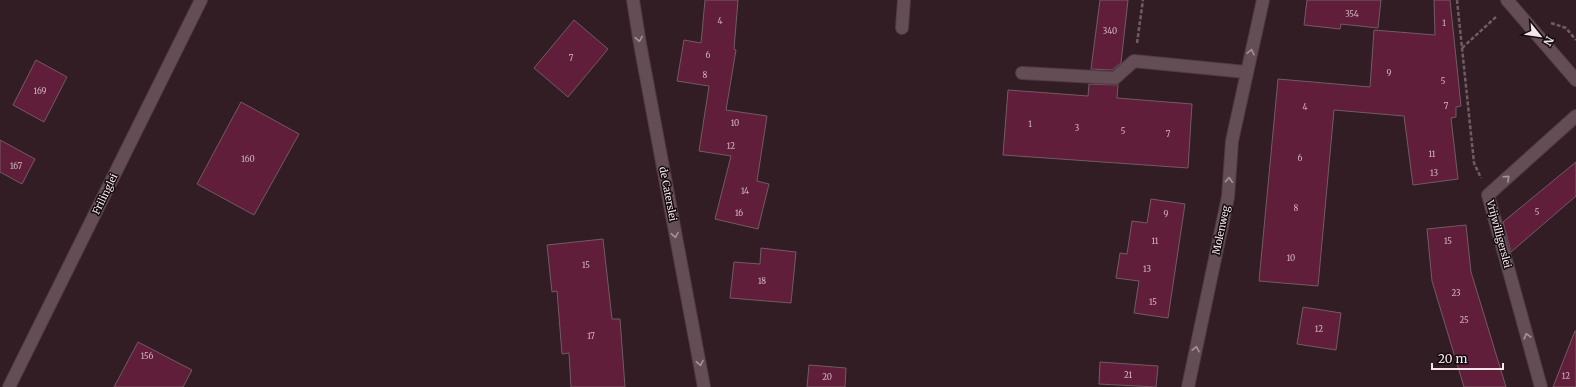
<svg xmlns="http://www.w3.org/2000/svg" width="1576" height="387" font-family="Merriweather,serif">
  <rect width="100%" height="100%" fill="#321d24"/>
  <g fill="#601e3a" stroke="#735a62">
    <polygon points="705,0 738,0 734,49 736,50 726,110 767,116 757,181 769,184 758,229 715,219 731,156 699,151 709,86 677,81 684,40 701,43"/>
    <polygon points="1100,0 1128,0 1121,63 1112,70 1091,69"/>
    <polygon points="1307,0 1381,0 1378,28 1341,24 1340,29 1304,25"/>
    <polygon points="1434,0 1450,0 1461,106 1456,107 1456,117 1451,118 1458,179 1413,185 1404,116 1334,110 1318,286 1259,281 1278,79 1370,87 1374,30 1435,35"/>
    <polygon points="574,20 608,49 568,97 534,68"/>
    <polygon points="36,60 67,77 44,122 13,105"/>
    <polygon points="1089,84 1115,85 1118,84 1117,98 1192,104 1188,168 1003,155 1008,90 1088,96"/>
    <polygon points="241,102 299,134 254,215 197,184"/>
    <polygon points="0,140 35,159 22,184 0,172"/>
    <polygon points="1576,162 1576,196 1511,252 1503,222"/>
    <polygon points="1151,199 1185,204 1168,318 1134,313 1139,281 1116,278 1120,253 1127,254 1132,221 1147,223"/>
    <polygon points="1466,225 1471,272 1506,387 1464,387 1432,281 1427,229"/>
    <polygon points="603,239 612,319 620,319 625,387 571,387 569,353 562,354 557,291 552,292 547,245"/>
    <polygon points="761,248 796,252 791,303 730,298 734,262 760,264"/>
    <polygon points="1303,307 1341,313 1336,350 1297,344"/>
    <polygon points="1575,331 1576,331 1576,387 1553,387"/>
    <polygon points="138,342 192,370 183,387 114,387"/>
    <polygon points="1100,362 1158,366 1156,387 1099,384"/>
    <polygon points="809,365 846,368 845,387 807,387"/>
  </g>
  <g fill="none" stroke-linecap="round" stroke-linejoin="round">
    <g stroke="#4e3c42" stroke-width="14">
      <g id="minor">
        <polyline points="633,0 640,44 704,387"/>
        <polyline points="1507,0 1576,80"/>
        <polyline points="902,28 904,0"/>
        <polyline points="1022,73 1115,78 1134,61 1246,72"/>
        <polyline points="9,387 201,0"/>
        <polyline points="1188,387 1228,197 1232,141 1263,0"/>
        <polyline points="1541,387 1488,195 1576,116"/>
      </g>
    </g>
    <g stroke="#705d63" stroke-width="2.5" stroke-dasharray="4 2" stroke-linecap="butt">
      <polyline points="1457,0 1474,163 1481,178"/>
      <polyline points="1551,23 1566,28 1576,40"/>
      <polyline points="1137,43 1143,0"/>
      <polyline points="1462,48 1497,16"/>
    </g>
    <use href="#minor" stroke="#654d55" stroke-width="12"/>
  </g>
  <defs><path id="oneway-chevron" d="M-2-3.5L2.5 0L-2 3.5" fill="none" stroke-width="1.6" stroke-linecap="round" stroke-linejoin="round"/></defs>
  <g stroke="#a69298">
    <use href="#oneway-chevron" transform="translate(639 39) rotate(80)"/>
    <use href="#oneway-chevron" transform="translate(1251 52) rotate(-77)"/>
    <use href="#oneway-chevron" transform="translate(1507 178) rotate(-42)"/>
    <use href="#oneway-chevron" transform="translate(1229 180) rotate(-86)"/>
    <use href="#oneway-chevron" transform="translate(675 235) rotate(79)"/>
    <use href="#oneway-chevron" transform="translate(1527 336) rotate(-105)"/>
    <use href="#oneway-chevron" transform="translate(1196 349) rotate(-78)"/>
    <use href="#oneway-chevron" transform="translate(700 363) rotate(79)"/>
  </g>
  <g text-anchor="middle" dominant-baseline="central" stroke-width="3" stroke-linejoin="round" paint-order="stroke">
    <g font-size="8" fill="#d0b4be">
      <text x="1352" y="14">354</text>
      <text x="720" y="21">4</text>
      <text x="1444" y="23">1</text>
      <text x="1110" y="31">340</text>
      <text x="708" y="55">6</text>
      <text x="571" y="58">7</text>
      <text x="1389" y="73">9</text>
      <text x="705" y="75">8</text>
      <text x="1443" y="81">5</text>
      <text x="40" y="91">169</text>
      <text x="1446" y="106">7</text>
      <text x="1305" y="107">4</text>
      <text x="735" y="123">10</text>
      <text x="1030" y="124">1</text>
      <text x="1077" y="128">3</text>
      <text x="1123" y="131">5</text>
      <text x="1168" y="134">7</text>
      <text x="731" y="146">12</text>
      <text x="1432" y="154">11</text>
      <text x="1300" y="158">6</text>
      <text x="248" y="159">160</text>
      <text x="16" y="166">167</text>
      <text x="1434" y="173">13</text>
      <text x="745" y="191">14</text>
      <text x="1296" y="208">8</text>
      <text x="1537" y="212">5</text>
      <text x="739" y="213">16</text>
      <text x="1166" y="214">9</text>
      <text x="1155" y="241">11</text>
      <text x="1448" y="241">15</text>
      <text x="1291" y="258">10</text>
      <text x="586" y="265">15</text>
      <text x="1147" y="269">13</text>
      <text x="762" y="281">18</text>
      <text x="1456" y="293">23</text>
      <text x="1153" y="302">15</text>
      <text x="1464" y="320">25</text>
      <text x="1319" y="329">12</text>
      <text x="591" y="336">17</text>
      <text x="147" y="356">156</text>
      <text x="1128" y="375">21</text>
      <text x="1566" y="376">12</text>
      <text x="827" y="377">20</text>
    </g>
    <g font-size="10" fill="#f5e6ea" stroke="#130a0d">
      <text transform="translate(105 194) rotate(-64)">Frilinglei</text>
      <text transform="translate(668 194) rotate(79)">de Caterslei</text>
      <text transform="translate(1221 230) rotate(-78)">Molenweg</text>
      <text transform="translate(1499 234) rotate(75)">Vrijwilligerslei</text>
    </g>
  </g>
  <g transform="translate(1540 36) rotate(120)" stroke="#130a0d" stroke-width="3" paint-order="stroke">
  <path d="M0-3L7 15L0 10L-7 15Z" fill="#f5e6ea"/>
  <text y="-6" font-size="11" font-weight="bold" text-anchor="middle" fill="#f5e6ea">N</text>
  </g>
  <path d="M1432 363v6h71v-6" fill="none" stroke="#f5e6ea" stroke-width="2"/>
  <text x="1438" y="363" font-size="12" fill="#f5e6ea" stroke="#130a0d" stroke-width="3" paint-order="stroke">20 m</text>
</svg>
